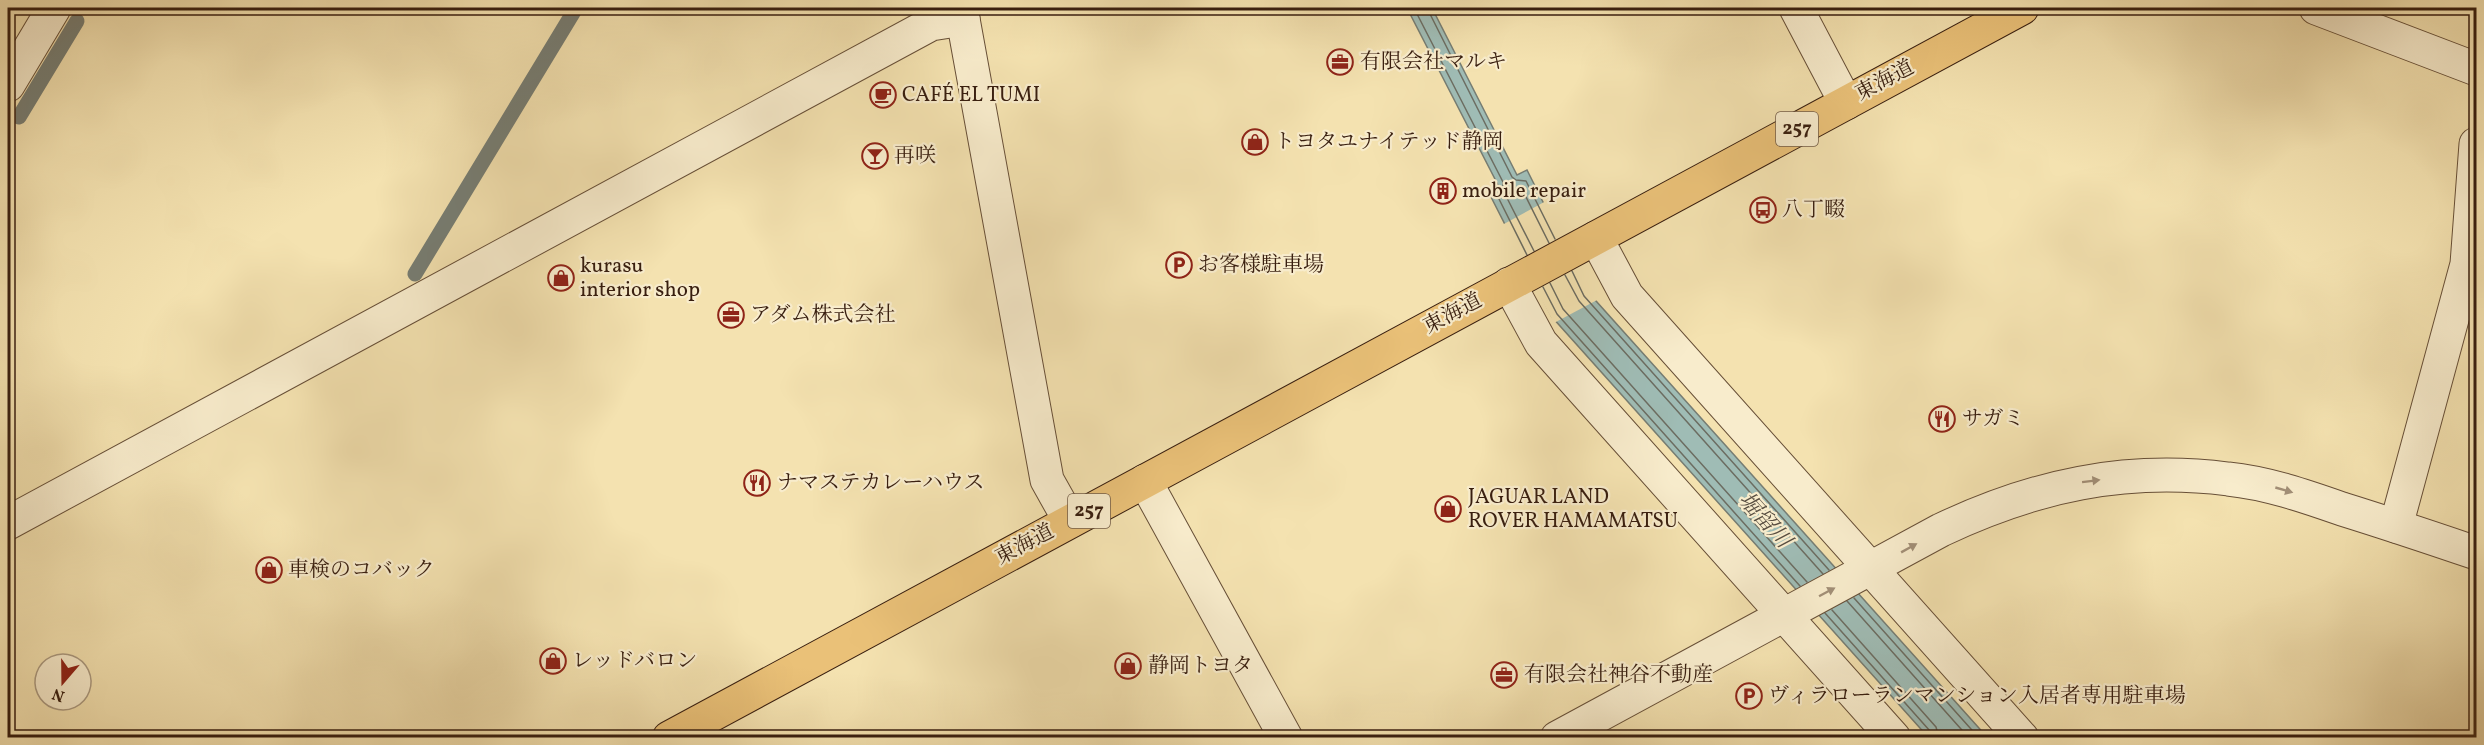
<svg xmlns="http://www.w3.org/2000/svg" width="2484" height="745" font-family="Vollkorn,'Noto Serif JP',serif">
  <rect width="100%" height="100%" fill="#f4e2b0"/>
  <filter id="stains"><feTurbulence type="fractalNoise" baseFrequency=".00333" numOctaves="4"/><feColorMatrix values="0 0 0 0 .2 0 0 0 0 .09 0 0 0 0 .02 0 0 0 .5 -.17"/></filter>
  <radialGradient id="worn" r=".72"><stop offset=".6" stop-color="#630" stop-opacity="0"/><stop offset="1" stop-color="#630" stop-opacity=".3"/></radialGradient>
  <polygon fill="#9fbcb5" stroke="#767d73" stroke-width="1.5" points="1407,8 1432,8 1517,175 1527,170 1588,292 1987,737 1928,737 1552,317 1488,191 1498,185"/>
  <polygon fill="#f4e2b0" points="1546,201 1591,290 1599,299 1554,323 1502,225"/>
  <g fill="none" stroke-linecap="round" stroke-linejoin="round">
    <g stroke="#6c6d62" stroke-width="1.5">
      <polyline points="1414,8 1503,182 1503,187 1497,195 1527,255"/>
      <polyline points="1427,8 1512,177 1516,180 1526,181 1555,239"/>
      <polyline points="1534,251 1507,198 1512,188 1522,189 1549,243"/>
      <polyline points="1572,271 1584,296 1829,570"/>
      <polyline points="1565,275 1579,301 1823,574"/>
      <polyline points="1550,283 1563,309 1807,582"/>
      <polyline points="1543,287 1557,314 1800,586"/>
      <polyline points="1854,598 1979,738"/>
      <polyline points="1847,601 1969,738"/>
      <polyline points="1832,610 1936,727 1939,738"/>
      <polyline points="1825,613 1930,731 1932,738"/>
    </g>
    <g stroke="#767d73" stroke-width="15">
      <polyline points="19,117 77,21"/>
      <polyline points="415,274 576,8"/>
    </g>
    <g stroke="#674f37" stroke-width="35">
      <g id="minor">
        <polyline points="961,8 1047,480 1070,521"/>
        <polyline points="1796,8 1846,103"/>
        <polyline points="2316,8 2476,69"/>
        <polyline points="8,85 54,8"/>
        <polyline points="1596,238 1627,296 2022,738"/>
        <polyline points="1509,284 1541,343 1894,738"/>
        <polyline points="1145,481 1286,738"/>
        <polyline points="8,523 931,24 963,19"/>
        <polyline points="2396,526 2467,264 2476,144"/>
        <path d="M1557,738L1941,530C2034,486 2124,466 2228,479C2267,483 2305,496 2342,509C2387,523 2432,538 2476,553"/>
      </g>
    </g>
    <g stroke="#381e0f" stroke-width="35">
      <polyline id="highway" points="669,738 2022,8"/>
    </g>
    <use href="#minor" stroke="#f8eccc" stroke-width="33"/>
    <use href="#highway" stroke="#eac178" stroke-width="33"/>
  </g>
  <defs><path id="oneway-solid" d="M-6-.8H1V-3.2L6.5 0L1 3.2V.8H-6Z" transform="scale(1.5)"/></defs>
  <g fill="#a28f77">
    <use href="#oneway-solid" transform="translate(2091 481) rotate(-7)"/>
    <use href="#oneway-solid" transform="translate(2284 490) rotate(16)"/>
    <use href="#oneway-solid" transform="translate(1909 548) rotate(-29)"/>
    <use href="#oneway-solid" transform="translate(1827 592) rotate(-28)"/>
  </g>
  <defs>
    <g id="office-ring" transform="scale(1.35)"><circle r="9.5" fill="#f8eccc" stroke="#8f2418" stroke-width="1.5"/><path d="M-6-3h4V-5.5h4V-3h4V5H-6ZM-1-4.5V-3h2v-1.5ZM-6 0V1H6V0Z" fill="#8f2418"/></g>
    <g id="cafe-ring" transform="scale(1.35)"><circle r="9.5" fill="#f8eccc" stroke="#8f2418" stroke-width="1.5"/><path d="M-5.5-4.5H6V0H3Q3 3.5 0 3.5H-2.5Q-5.5 3.5-5.5 0ZM3-3.2v2h1.7v-2ZM-6 4.5H4V6H-6Z" fill="#8f2418"/></g>
    <g id="shop-ring" transform="scale(1.35)"><circle r="9.5" fill="#f8eccc" stroke="#8f2418" stroke-width="1.5"/><path d="M-5-2.5h2.3a2.7 3.5 0 0 1 5.4 0H5L5.5 6h-11ZM-1.5-2.5h3a1.5 2.3 0 0 0-3 0Z" fill="#8f2418"/></g>
    <g id="bar-ring" transform="scale(1.35)"><circle r="9.5" fill="#f8eccc" stroke="#8f2418" stroke-width="1.5"/><path d="M-6-5H6L.8 .8V4.5H3.5V6h-7V4.5H-.8V.8Z" fill="#8f2418"/></g>
    <g id="building-ring" transform="scale(1.35)"><circle r="9.5" fill="#f8eccc" stroke="#8f2418" stroke-width="1.5"/><path d="M-4-6H4V6H1V3H-1V6H-4ZM-2.5-4.3h1.7v1.8h-1.7ZM.8-4.3h1.7v1.8H.8ZM-2.5-1h1.7V.8h-1.7ZM.8-1h1.7V.8H.8Z" fill="#8f2418"/></g>
    <g id="bus-ring" transform="scale(1.35)"><circle r="9.5" fill="#f8eccc" stroke="#8f2418" stroke-width="1.5"/><path d="M-5-6H5V4H4V6H2V4H-2V6H-4V4H-5ZM-3.5-4V0h7V-4ZM-3.5 1.2v1.5H-2V1.2ZM2 1.2v1.5H3.5V1.2Z" fill="#8f2418"/></g>
    <g id="parking-ring" transform="scale(1.35)"><circle r="9.5" fill="#f8eccc" stroke="#8f2418" stroke-width="1.5"/><path d="M-3.5-5.5H1a3.5 3.5 0 0 1 0 7H-1V5.5H-3.5ZM-1-3.4V-.6H.8a1.4 1.4 0 0 0 0-2.8Z" fill="#8f2418"/></g>
    <g id="restaurant-ring" transform="scale(1.35)"><circle r="9.5" fill="#f8eccc" stroke="#8f2418" stroke-width="1.5"/><path d="M-5-6h1v4h1v-4h1v4h1v-4h1v5L-1.5 .5V6h-2V.5L-5-1ZM5-6V6H3V1.5H1.5Q1.5-4 5-6Z" fill="#8f2418"/></g>
  </defs>
  <g fill-rule="evenodd">
    <use href="#office-ring" x="1340" y="62"/>
    <use href="#cafe-ring" x="883" y="95"/>
    <use href="#shop-ring" x="1255" y="142"/>
    <use href="#bar-ring" x="875" y="156"/>
    <use href="#building-ring" x="1443" y="191"/>
    <use href="#bus-ring" x="1763" y="210"/>
    <use href="#parking-ring" x="1179" y="265"/>
    <use href="#shop-ring" x="561" y="278"/>
    <use href="#office-ring" x="731" y="315"/>
    <use href="#restaurant-ring" x="1942" y="419"/>
    <use href="#restaurant-ring" x="757" y="483"/>
    <use href="#shop-ring" x="1448" y="509"/>
    <use href="#shop-ring" x="269" y="570"/>
    <use href="#shop-ring" x="553" y="661"/>
    <use href="#shop-ring" x="1128" y="666"/>
    <use href="#office-ring" x="1504" y="675"/>
    <use href="#parking-ring" x="1749" y="696"/>
  </g>
  <g text-anchor="middle" dominant-baseline="central" stroke-width="4.5" stroke-linejoin="round" paint-order="stroke">
    <g fill="#f8eccc" stroke="#725c48" stroke-width="1.5">
      <rect x="1776" y="112" width="42" height="34" rx="4.5"/>
      <rect x="1068" y="494" width="42" height="34" rx="4.5"/>
    </g>
    <g font-size="20" font-weight="bold" fill="#381e0f">
      <text x="1797" y="129">257</text>
      <text x="1089" y="511">257</text>
    </g>
    <g font-size="21" fill="#381e0f" stroke="#f8eccc" text-anchor="start">
      <text x="1360" y="62">有限会社マルキ</text>
      <text x="902" y="95">CAFÉ EL TUMI</text>
      <text x="1274" y="142">トヨタユナイテッド静岡</text>
      <text x="894" y="156">再咲</text>
      <text x="1462" y="191">mobile repair</text>
      <text x="1782" y="210">八丁畷</text>
      <text x="1198" y="265">お客様駐車場</text>
      <text x="580" y="266">kurasu<tspan x="580" dy="24">interior shop</tspan></text>
      <text x="750" y="315">アダム株式会社</text>
      <text x="1962" y="419">サガミ</text>
      <text x="777" y="483">ナマステカレーハウス</text>
      <text x="1468" y="497">JAGUAR LAND<tspan x="1468" dy="24">ROVER HAMAMATSU</tspan></text>
      <text x="288" y="570">車検のコバック</text>
      <text x="572" y="661">レッドバロン</text>
      <text x="1148" y="666">静岡トヨタ</text>
      <text x="1524" y="675">有限会社神谷不動産</text>
      <text x="1768" y="696">ヴィラローランマンション入居者専用駐車場</text>
    </g>
    <g font-size="21" fill="#381e0f" stroke="#f8eccc">
      <text transform="translate(1885 81) rotate(-28)">東海道</text>
      <text transform="translate(1453 314) rotate(-28)">東海道</text>
      <text transform="translate(1025 545) rotate(-28)">東海道</text>
    </g>
    <g font-size="22" font-style="italic" fill="#574d41" stroke="#f8eccc">
      <text transform="translate(1764 521) rotate(48)">堀留川</text>
    </g>
  </g>
  <rect width="2484" height="745" fill="none" stroke="#f4e2b0" stroke-width="30"/>
  <rect x="9" y="9" width="2466" height="727" fill="none" stroke="#381e0f" stroke-width="3"/>
  <rect x="15" y="15" width="2454" height="715" fill="none" stroke="#381e0f" stroke-width="1.5"/>
  <g transform="translate(63 682) rotate(200)"><circle r="28" fill="#f8eccc" stroke="#ab9a80" stroke-width="1.5"/>
  <path d="M0-4.5L10 22L0 15L-10 22Z" fill="#8f2418"/>
  <text y="-9" font-size="16" font-weight="bold" text-anchor="middle" fill="#381e0f">N</text>
  </g>
  <rect width="100%" height="100%" filter="url(#stains)"/>
  <rect width="100%" height="100%" fill="url(#worn)"/>
</svg>
